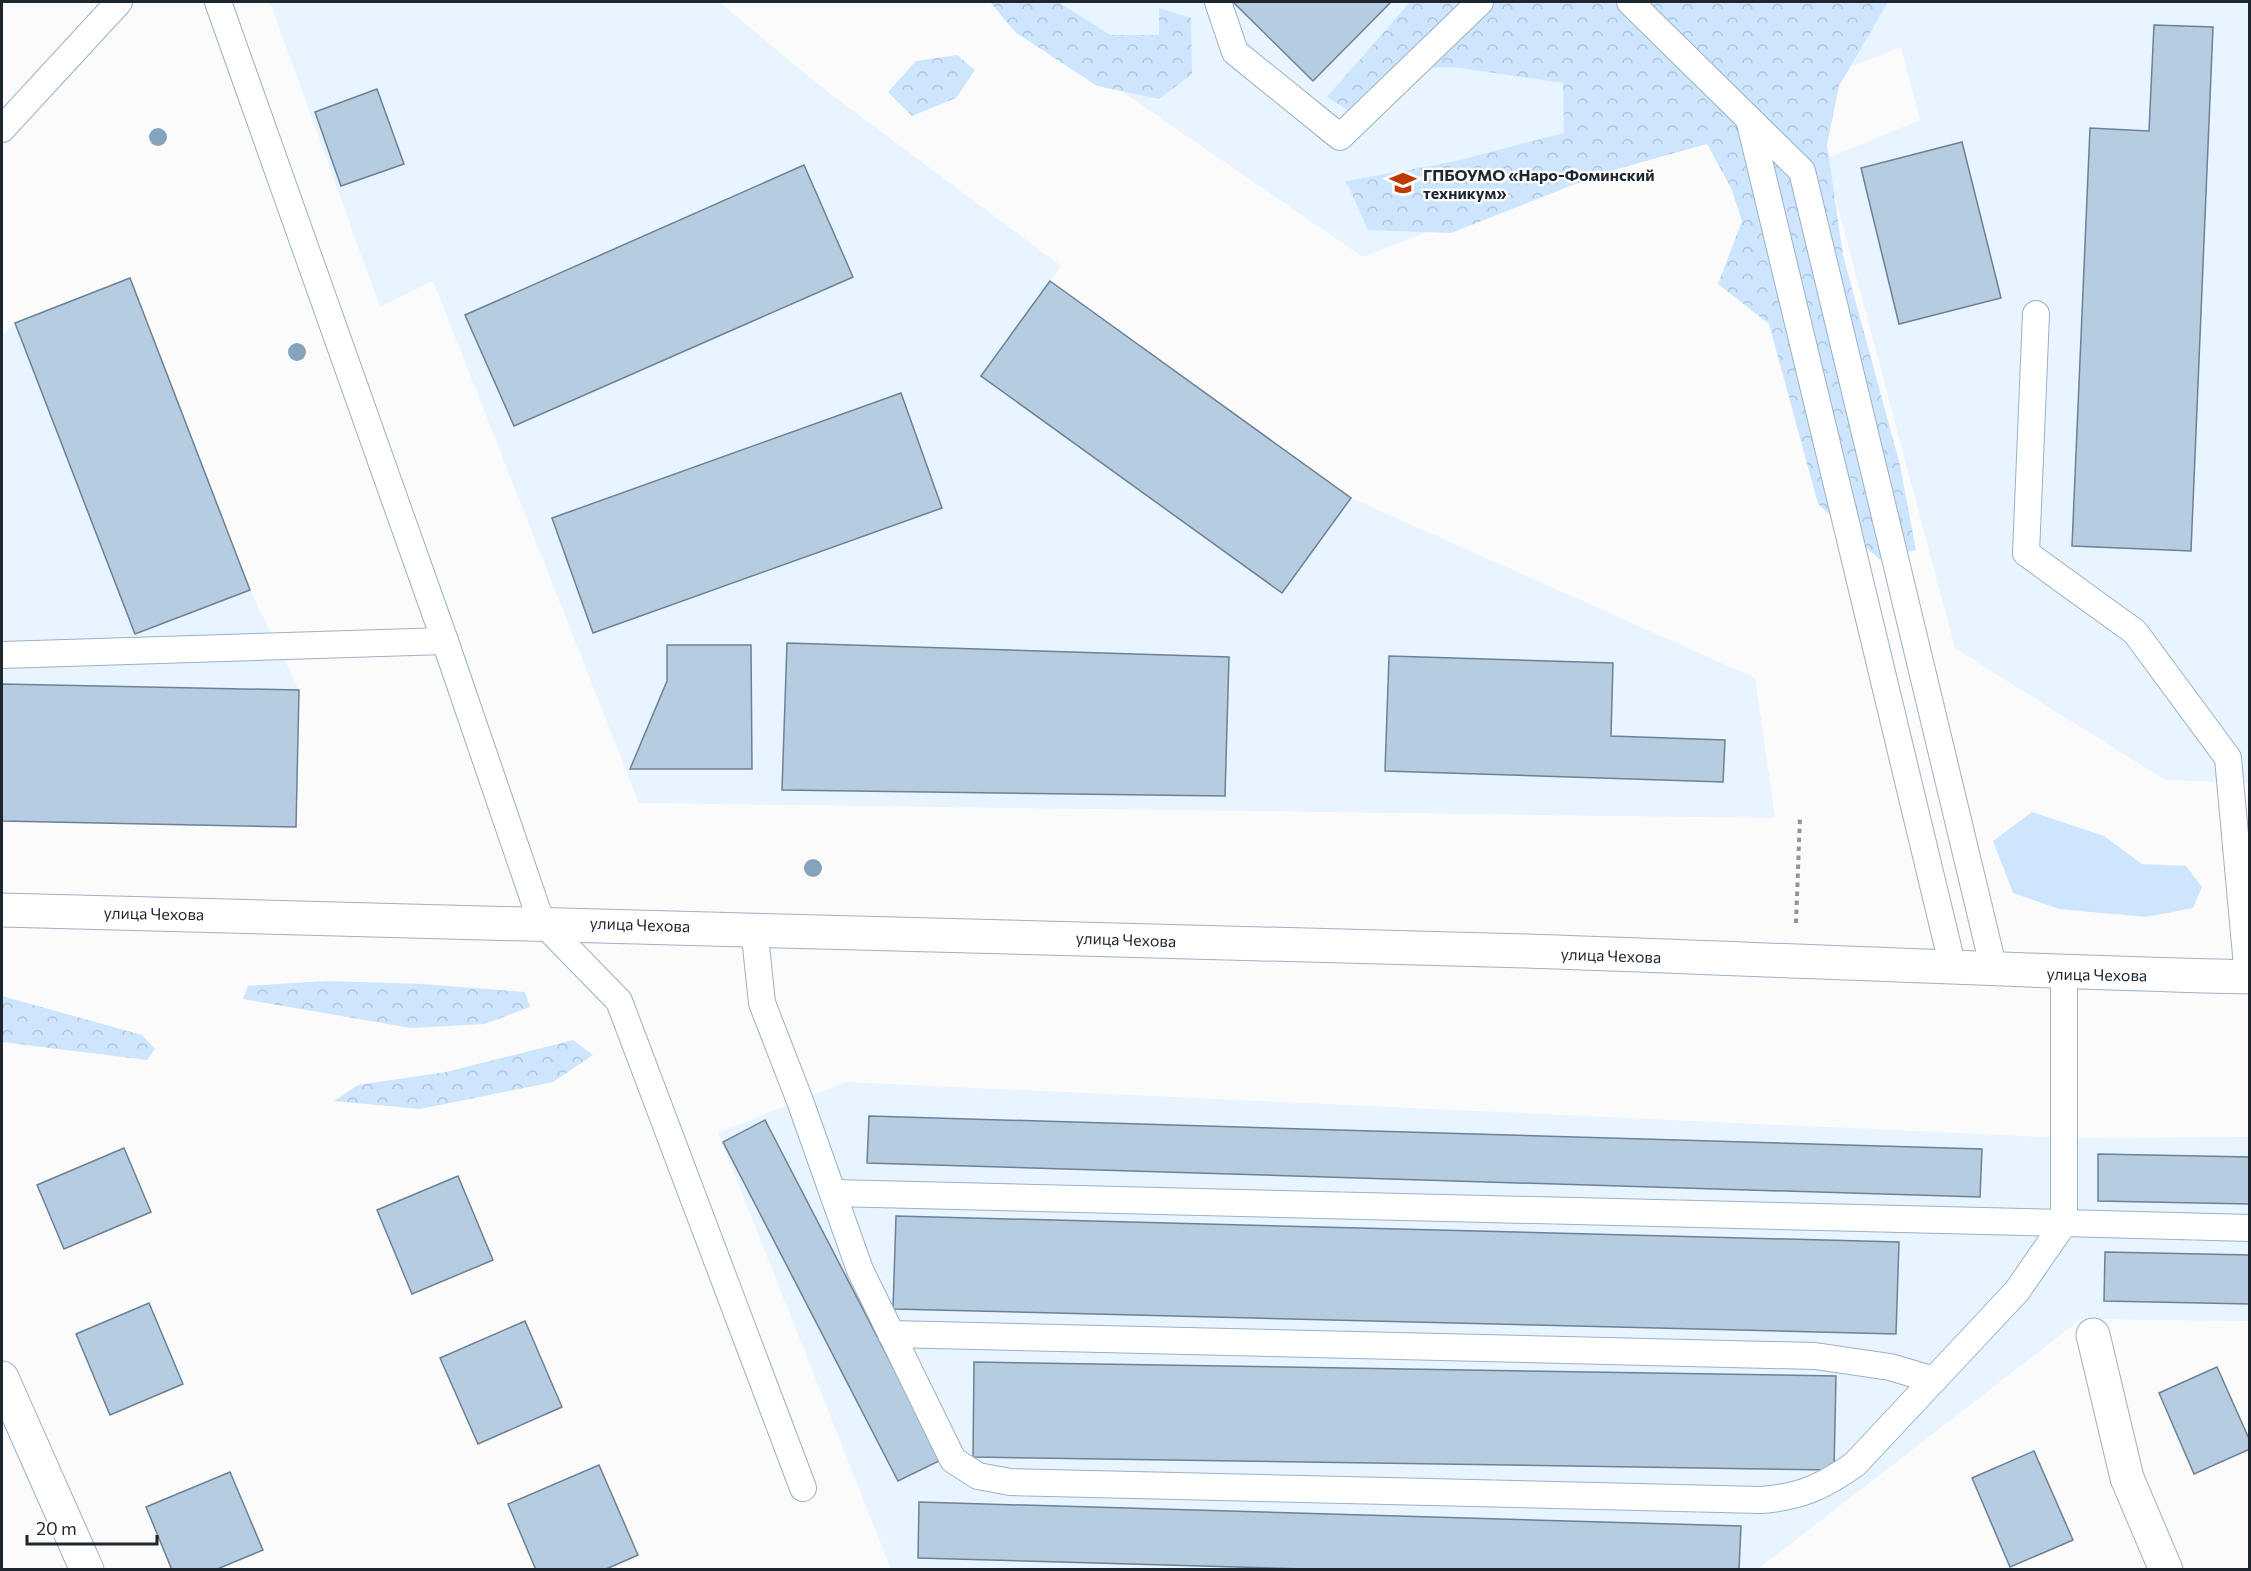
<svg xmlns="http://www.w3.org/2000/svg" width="2251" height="1571" font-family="Commissioner,sans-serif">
  <defs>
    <pattern id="forest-crowns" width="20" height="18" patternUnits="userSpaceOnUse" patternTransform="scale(1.5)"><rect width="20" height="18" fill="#cde6fd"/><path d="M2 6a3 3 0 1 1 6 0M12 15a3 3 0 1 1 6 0" fill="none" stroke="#b0c5d9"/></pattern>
  </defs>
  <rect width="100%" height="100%" fill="#fbfbfb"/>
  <g fill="#e8f4ff">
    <polygon points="270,2 719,2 819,85 1061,266 1050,282 1351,498 1755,678 1775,818 639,803 433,281 380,307"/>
    <polygon points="991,2 2249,2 2249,783 2165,780 1955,648 1825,159 1920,120 1901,47 1363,257"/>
    <polygon points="130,278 250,590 299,690 296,827 2,821 2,336 15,323"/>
    <polygon points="846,1082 2064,1138 2249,1137 2249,1321 2081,1319 1758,1569 891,1569 718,1133"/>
  </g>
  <polygon fill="#cde6fd" points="2032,812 2104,836 2142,864 2186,866 2202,887 2193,908 2146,917 2059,909 2013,893 1993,841"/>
  <g fill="url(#forest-crowns)">
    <polygon points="990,2 1058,2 1110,35 1159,35 1159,8 1191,18 1192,74 1159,99 1097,86 1015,32"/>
    <polygon points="1410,2 1888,2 1839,86 1827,145 1843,255 1900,465 1916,550 1879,559 1818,504 1769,324 1718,284 1742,221 1731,188 1707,144 1603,173 1451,233 1368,230 1346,181 1452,162 1564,133 1563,83 1453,67 1401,69 1352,113 1327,97"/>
    <polygon points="957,55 975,70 956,98 912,116 888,92 916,61"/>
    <polygon points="326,981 423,984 525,992 530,1007 485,1024 411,1028 243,999 248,986"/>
    <polygon points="2,996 142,1035 155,1049 147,1060 2,1042"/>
    <polygon points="573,1040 593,1055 553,1082 420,1109 334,1101 358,1085 446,1072"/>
  </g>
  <g fill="#b6cce1" stroke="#6d8194" stroke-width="1.5">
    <polygon points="1233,2 1391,2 1313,81"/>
    <polygon points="2154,25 2213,27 2191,551 2072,546 2090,128 2149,131"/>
    <polygon points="377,89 404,164 341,186 315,112"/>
    <polygon points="1962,142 2001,298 1899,324 1861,168"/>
    <polygon points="804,165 853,277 514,426 465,315"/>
    <polygon points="130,278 250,590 135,634 15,323"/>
    <polygon points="1050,281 1351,498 1282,593 981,376"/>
    <polygon points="901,393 942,508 593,633 552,518"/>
    <polygon points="787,643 1229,657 1225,796 782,790"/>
    <polygon points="667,645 751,645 752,769 630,769 667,681"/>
    <polygon points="1389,656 1613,663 1611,736 1725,740 1723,782 1385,771"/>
    <polygon points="2,684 299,690 296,827 2,821"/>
    <polygon points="869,1116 1982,1149 1980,1197 867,1163"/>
    <polygon points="765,1120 941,1460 898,1481 723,1142"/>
    <polygon points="124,1148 151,1212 64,1249 37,1185"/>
    <polygon points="2098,1154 2250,1157 2250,1204 2098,1201"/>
    <polygon points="458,1176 493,1260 412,1294 377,1210"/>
    <polygon points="896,1216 1899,1242 1896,1334 893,1309"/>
    <polygon points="2105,1252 2250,1255 2250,1304 2104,1301"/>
    <polygon points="149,1303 183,1384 110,1415 76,1334"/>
    <polygon points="525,1321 562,1407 478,1444 440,1358"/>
    <polygon points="974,1362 1836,1376 1834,1470 973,1457"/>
    <polygon points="2217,1367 2250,1441 2250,1449 2194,1474 2159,1393"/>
    <polygon points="2034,1451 2073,1540 2010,1567 1972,1478"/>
    <polygon points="599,1465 638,1555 604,1570 536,1570 508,1504"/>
    <polygon points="230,1472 263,1550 215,1570 172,1570 146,1507"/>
    <polygon points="919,1502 1741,1526 1739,1570 1343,1570 918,1558"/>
  </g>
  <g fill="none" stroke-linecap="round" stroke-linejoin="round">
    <g stroke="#9bb1c5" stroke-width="28">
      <g id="service">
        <polyline points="218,2 445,641 541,921 619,1001 803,1488"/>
        <polyline points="1218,2 1235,52 1340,137 1480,2"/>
        <polyline points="1630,2 1802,171 1994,970"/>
        <polyline points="1749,119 1953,968"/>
        <polyline points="2,129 119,2"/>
        <polyline points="2036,314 2026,553 2135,632 2228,758 2248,977"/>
        <polyline points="2,655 445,641"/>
        <path d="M754,927L762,1003L800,1101L860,1270L953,1460L978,1476L1010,1482L1761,1500C1800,1497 1823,1487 1855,1464L2017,1291L2064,1223"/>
        <polyline points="2064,973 2064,1223 2250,1228"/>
        <polyline points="833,1193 2064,1223"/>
        <polyline points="891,1334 1815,1356 1890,1367 1934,1380"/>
      </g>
    </g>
    <g stroke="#9bb1c5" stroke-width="35">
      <g id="minor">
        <path d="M2,910C510,920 1018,934 1527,951C1768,959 2008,971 2250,977"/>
        <polyline points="2093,1335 2127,1478 2166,1570"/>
        <polyline points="2,1378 87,1570"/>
      </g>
    </g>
    <polyline stroke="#919599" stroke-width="4" stroke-dasharray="4.5 4.5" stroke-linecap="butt" points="1796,923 1800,816"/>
    <use href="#service" stroke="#fff" stroke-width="26"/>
    <use href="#minor" stroke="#fff" stroke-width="33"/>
  </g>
  <g fill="#85a3bc">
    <circle cx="158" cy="137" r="9"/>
    <circle cx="297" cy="352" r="9"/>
    <circle cx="813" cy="868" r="9"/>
  </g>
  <defs>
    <g id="university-bare" transform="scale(2.07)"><path d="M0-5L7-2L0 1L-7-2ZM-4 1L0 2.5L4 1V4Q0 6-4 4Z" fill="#c03900" stroke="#fff" stroke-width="2.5" paint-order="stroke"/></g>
  </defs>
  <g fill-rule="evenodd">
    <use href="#university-bare" x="1403" y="183"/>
  </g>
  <g text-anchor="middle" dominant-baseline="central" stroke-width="4.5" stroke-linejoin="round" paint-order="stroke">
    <g font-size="16" font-weight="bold" fill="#1e272f" stroke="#fff" text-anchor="start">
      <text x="1423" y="174">ГПБОУМО «Наро-Фоминский<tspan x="1423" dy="18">техникум»</tspan></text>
    </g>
    <g font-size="16" fill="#1e272f" stroke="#fff">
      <text transform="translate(154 913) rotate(1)">улица Чехова</text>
      <text transform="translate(640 924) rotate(2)">улица Чехова</text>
      <text transform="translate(1126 939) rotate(2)">улица Чехова</text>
      <text transform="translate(1611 955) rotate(2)">улица Чехова</text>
      <text transform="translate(2097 974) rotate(1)">улица Чехова</text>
    </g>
  </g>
  <rect width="2251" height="1571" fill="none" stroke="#1e272f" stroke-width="6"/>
  <path d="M27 1535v9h130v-9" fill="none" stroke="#1e272f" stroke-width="3"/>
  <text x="36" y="1535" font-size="18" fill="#1e272f" stroke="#ffffff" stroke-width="4.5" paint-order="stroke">20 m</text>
</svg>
